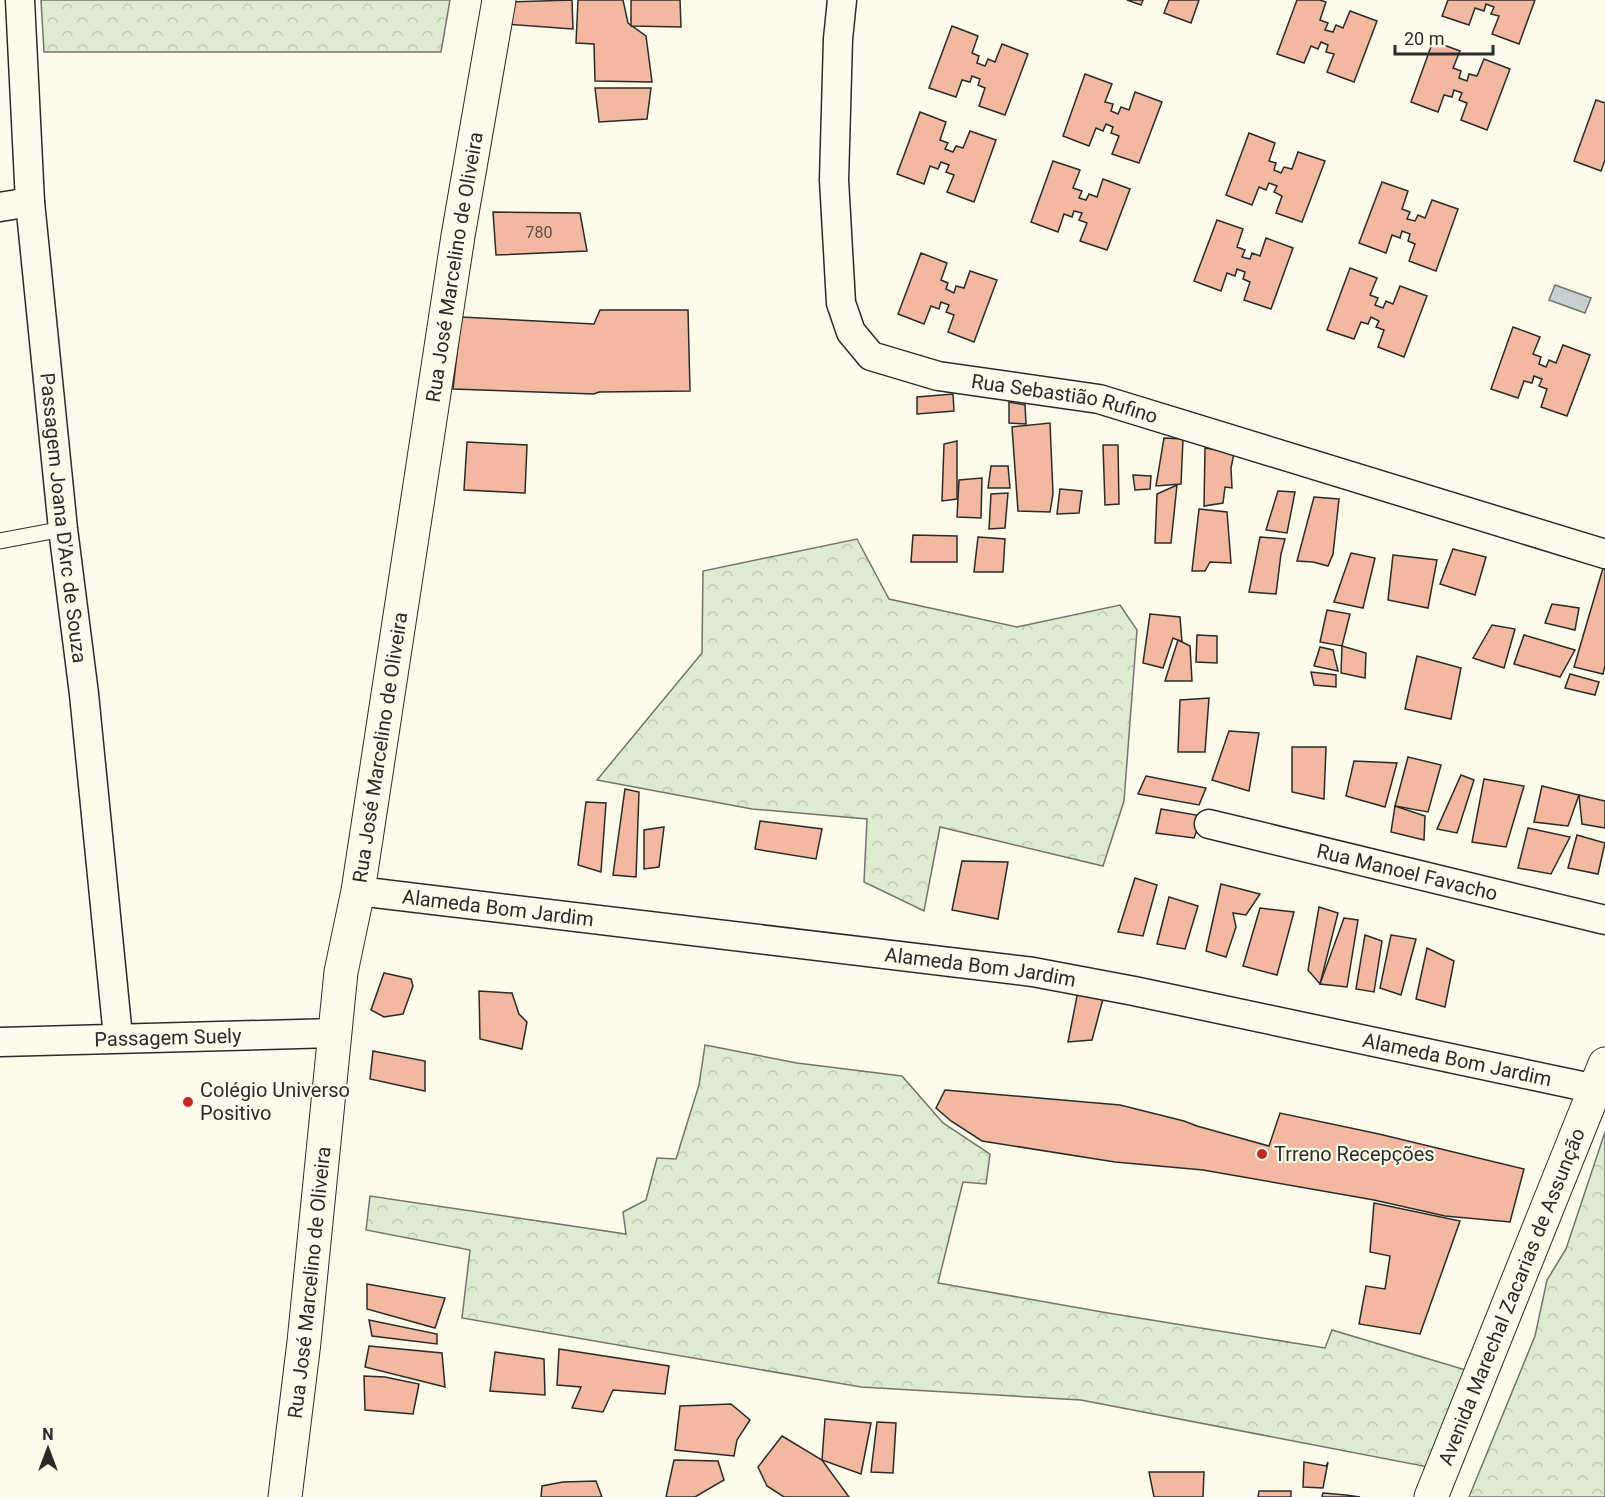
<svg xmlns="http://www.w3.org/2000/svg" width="1605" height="1497" font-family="Roboto,sans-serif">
  <defs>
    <pattern id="forest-crowns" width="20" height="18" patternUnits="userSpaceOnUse" patternTransform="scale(1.5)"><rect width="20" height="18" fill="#deebd1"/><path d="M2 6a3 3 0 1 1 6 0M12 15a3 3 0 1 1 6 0" fill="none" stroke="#bfcab4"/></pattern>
  </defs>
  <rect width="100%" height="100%" fill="#fdfbea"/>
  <g fill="url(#forest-crowns)" stroke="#74746e" stroke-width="1.5">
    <polygon points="41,0 450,0 441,52 44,52"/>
    <polygon points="857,539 889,599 1017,627 1120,605 1137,630 1124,801 1103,866 940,827 924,911 864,882 867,819 752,809 597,780 702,653 703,571"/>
    <polygon points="705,1045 797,1063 902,1076 943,1123 990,1154 986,1184 963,1182 938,1283 1108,1313 1325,1348 1332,1330 1469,1371 1428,1467 1081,1400 861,1387 462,1318 470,1250 366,1230 370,1196 626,1234 623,1212 646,1200 657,1158 676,1159 699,1085"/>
    <polygon points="1605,1132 1605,1497 1469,1497 1535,1336 1547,1280 1566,1249"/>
  </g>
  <polygon fill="#c7d0d0" stroke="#74746e" stroke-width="1.5" points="1555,285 1591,298 1585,313 1549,300"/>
  <g fill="#f2b8a0" stroke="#2b2b2b" stroke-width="1.5">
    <polygon points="572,0 573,29 504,24 509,2"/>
    <polygon points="578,0 623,0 628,23 646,36 652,82 595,81 594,44 576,43"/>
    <polygon points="631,0 680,0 681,27 631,26"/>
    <polygon points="1127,0 1143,0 1141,5"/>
    <polygon points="1169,0 1199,0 1191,23 1164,13"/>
    <polygon points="1297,0 1320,0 1326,2 1320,20 1328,23 1325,30 1333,32 1336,25 1343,28 1350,11 1377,21 1354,82 1327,72 1334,54 1326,52 1328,45 1321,42 1318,49 1311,46 1304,63 1277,54"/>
    <polygon points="1448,0 1535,0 1519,44 1492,34 1499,16 1491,14 1494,7 1486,4 1484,11 1475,8 1469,25 1442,16"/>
    <polygon points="952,26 978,36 972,53 979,56 977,63 985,66 988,59 995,62 1002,44 1028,54 1005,115 979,106 985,88 978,85 980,79 972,76 970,82 962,80 956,97 929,88"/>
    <polygon points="1433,41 1460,51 1453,68 1461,71 1459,78 1467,81 1469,74 1477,76 1484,59 1510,69 1487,130 1461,120 1467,103 1459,100 1462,93 1454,90 1452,97 1444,95 1438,112 1411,102"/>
    <polygon points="1085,74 1112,84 1105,102 1113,104 1111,111 1118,114 1121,107 1129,110 1135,92 1162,102 1139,163 1112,154 1119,136 1111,133 1113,127 1106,124 1103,131 1096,128 1089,146 1063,136"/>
    <polygon points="595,88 651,88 647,119 599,122"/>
    <polygon points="1596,100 1605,103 1605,160 1601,171 1574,161"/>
    <polygon points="920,112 946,122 940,140 948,143 945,149 953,152 956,146 963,148 970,131 996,140 974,202 947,192 954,175 946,172 949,165 941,162 938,169 930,166 924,184 897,174"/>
    <polygon points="1249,133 1275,143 1269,161 1276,163 1274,170 1281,173 1284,167 1292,169 1298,152 1325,161 1302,222 1276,213 1282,196 1274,192 1277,186 1269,183 1266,190 1259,187 1252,205 1226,195"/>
    <polygon points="1053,161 1080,170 1073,188 1082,191 1079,198 1086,200 1089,194 1097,197 1103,179 1130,189 1107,250 1080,241 1087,223 1079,220 1082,213 1074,211 1072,217 1064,214 1058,232 1031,222"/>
    <polygon points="1382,182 1408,191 1402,209 1410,212 1407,219 1415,221 1418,215 1425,218 1432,200 1458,209 1436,271 1409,261 1415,244 1408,241 1410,234 1402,231 1400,238 1392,235 1386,253 1359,243"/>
    <polygon points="493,212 580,213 587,251 496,255"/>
    <polygon points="1217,220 1243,229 1237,247 1245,250 1242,257 1250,259 1252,253 1260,256 1266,238 1293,248 1271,309 1244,300 1250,282 1243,279 1245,272 1237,269 1235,276 1227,273 1221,291 1194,281"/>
    <polygon points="921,253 947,263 941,280 948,283 946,289 954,293 956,286 964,288 970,271 997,280 974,342 948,332 954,315 946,312 949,305 941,302 939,309 931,306 924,324 898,314"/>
    <polygon points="1350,268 1377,278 1370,295 1378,298 1375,305 1383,308 1386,301 1393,304 1400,286 1427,296 1404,357 1378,347 1384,330 1376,327 1379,321 1371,317 1368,324 1361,322 1354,339 1327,330"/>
    <polygon points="600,310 688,310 690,391 599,392 594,394 453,389 461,317 594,324"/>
    <polygon points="1513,327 1540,337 1533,354 1541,357 1539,364 1546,367 1549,360 1556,363 1563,345 1590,355 1567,416 1541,407 1547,389 1539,386 1542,379 1534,376 1532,383 1524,381 1518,398 1491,389"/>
    <polygon points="953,394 954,411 917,414 917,397"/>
    <polygon points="1009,402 1025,405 1026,424 1009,423"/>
    <polygon points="1050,423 1053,494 1050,512 1018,511 1012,427"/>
    <polygon points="1164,438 1183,439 1181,484 1156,486"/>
    <polygon points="957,441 957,499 942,501 944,444"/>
    <polygon points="467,442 527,445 525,493 464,490"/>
    <polygon points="1103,445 1118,445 1119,504 1105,505"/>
    <polygon points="1205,448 1234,453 1231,468 1232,488 1225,487 1223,503 1204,506"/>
    <polygon points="991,466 1008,466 1010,488 988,488"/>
    <polygon points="1133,475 1151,476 1150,489 1135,490"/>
    <polygon points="982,478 981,518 957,517 959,480"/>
    <polygon points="1177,485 1171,543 1155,543 1157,494"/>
    <polygon points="1060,489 1082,491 1079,513 1057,514"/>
    <polygon points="1278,491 1295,492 1287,533 1266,530"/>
    <polygon points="1008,493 1005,528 989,529 991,494"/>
    <polygon points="1314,497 1339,499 1333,554 1328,566 1313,562 1297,561"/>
    <polygon points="1199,509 1227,512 1231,563 1210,562 1205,571 1192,571"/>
    <polygon points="913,535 957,536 957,562 911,562"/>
    <polygon points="978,537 1005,539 1003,572 974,572"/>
    <polygon points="1260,537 1285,539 1281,554 1276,594 1249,592"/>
    <polygon points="1453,549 1486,557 1475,595 1440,584"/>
    <polygon points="1351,553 1375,558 1363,608 1334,602"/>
    <polygon points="1393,555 1437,560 1428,608 1388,600"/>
    <polygon points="1603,568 1605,568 1605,666 1603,674 1574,667"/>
    <polygon points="1552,604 1579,608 1575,630 1545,623"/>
    <polygon points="1327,610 1350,614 1342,646 1320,642"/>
    <polygon points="1150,614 1180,617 1182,642 1173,638 1163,668 1143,663"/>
    <polygon points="1492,625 1515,629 1504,668 1473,658"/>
    <polygon points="1197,635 1217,636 1217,663 1196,662"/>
    <polygon points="1524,635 1575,650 1560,677 1514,664"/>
    <polygon points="1178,640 1190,646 1192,681 1165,681"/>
    <polygon points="1342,646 1366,653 1365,678 1341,673"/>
    <polygon points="1320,647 1333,650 1338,671 1314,666"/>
    <polygon points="1417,656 1461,668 1451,719 1405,709"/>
    <polygon points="1311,672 1336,675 1336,687 1314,685"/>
    <polygon points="1570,674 1599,682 1595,695 1565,688"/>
    <polygon points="1209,698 1205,752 1178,752 1180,700"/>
    <polygon points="1229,731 1259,733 1249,791 1212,780"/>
    <polygon points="1292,747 1326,747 1324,799 1292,792"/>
    <polygon points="1408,757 1441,765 1428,812 1395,806"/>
    <polygon points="1354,761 1397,763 1385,807 1346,796"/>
    <polygon points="1461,775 1474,780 1457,833 1437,829"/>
    <polygon points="1146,776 1206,788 1199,805 1138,794"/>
    <polygon points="1484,779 1524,786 1506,847 1472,842"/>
    <polygon points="1542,786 1579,795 1568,826 1534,822"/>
    <polygon points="625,789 639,792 636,877 613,875"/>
    <polygon points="1579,795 1605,801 1605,828 1582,824"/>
    <polygon points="586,802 606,803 601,872 578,865"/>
    <polygon points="1395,806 1425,816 1424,840 1391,832"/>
    <polygon points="1161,809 1202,816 1194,838 1156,833"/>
    <polygon points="760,821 822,829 816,859 755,849"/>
    <polygon points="664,827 659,867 644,869 644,830"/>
    <polygon points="1528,828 1570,837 1551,874 1518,868"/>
    <polygon points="1577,835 1605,843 1598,874 1568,868"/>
    <polygon points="962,861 1008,862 998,919 952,910"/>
    <polygon points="1135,878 1157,885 1143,936 1118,932"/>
    <polygon points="1221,884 1260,894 1246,915 1233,913 1236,927 1226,957 1206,951"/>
    <polygon points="1169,897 1198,906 1185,949 1157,944"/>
    <polygon points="1319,907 1338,913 1320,984 1308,970"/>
    <polygon points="1260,908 1294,912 1277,975 1243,966"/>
    <polygon points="1344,918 1358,920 1347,987 1320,984"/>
    <polygon points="1365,935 1382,941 1374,992 1356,989"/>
    <polygon points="1391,935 1416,939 1401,995 1380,988"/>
    <polygon points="1427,948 1454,961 1445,1007 1416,999"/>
    <polygon points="384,973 411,979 413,986 403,1014 384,1017 371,1010"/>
    <polygon points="479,991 512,993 519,1014 527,1022 522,1049 480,1039"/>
    <polygon points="1078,991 1104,995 1092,1040 1068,1042"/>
    <polygon points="373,1051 425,1061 425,1091 370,1079"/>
    <polygon points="945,1090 1120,1105 1184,1121 1197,1126 1269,1146 1280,1113 1379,1134 1524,1169 1510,1222 1445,1216 1374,1200 1203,1170 1115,1162 982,1141 951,1121 936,1108"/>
    <polygon points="1374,1203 1460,1221 1420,1334 1359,1324 1366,1286 1385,1289 1390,1256 1370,1252"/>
    <polygon points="367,1284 445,1298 435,1328 367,1309"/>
    <polygon points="369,1320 437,1334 437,1344 372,1336"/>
    <polygon points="369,1346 442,1353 445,1387 365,1367"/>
    <polygon points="559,1349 669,1366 665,1394 613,1390 603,1412 572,1408 581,1387 557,1385"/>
    <polygon points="495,1352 544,1359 545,1395 490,1391"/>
    <polygon points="364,1376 385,1377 419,1384 413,1414 365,1410"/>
    <polygon points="731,1404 750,1420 737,1440 734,1456 675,1450 680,1406"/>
    <polygon points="825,1419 871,1423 861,1474 822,1460"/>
    <polygon points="877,1422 896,1423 893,1473 871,1472"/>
    <polygon points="782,1436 822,1460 849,1497 784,1497 767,1486 758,1467"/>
    <polygon points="674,1460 718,1461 724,1480 695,1497 666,1497"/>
    <polygon points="1304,1462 1326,1466 1328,1462 1323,1488 1303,1487"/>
    <polygon points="1149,1472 1204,1472 1203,1497 1154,1497"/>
    <polygon points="596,1481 602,1497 541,1497 542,1486 563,1482"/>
    <polygon points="1259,1491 1291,1491 1291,1497 1258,1497"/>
    <polygon points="1323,1493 1346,1495 1360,1497 1322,1497"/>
  </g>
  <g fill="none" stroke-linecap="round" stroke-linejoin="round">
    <g stroke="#2b2b2b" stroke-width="17">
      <polyline id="service" points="0,541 63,529"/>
    </g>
    <g stroke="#2b2b2b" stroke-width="31">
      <g id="minor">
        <path id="s1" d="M20,0L30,202L63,529L84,694L118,1037"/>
        <path id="s2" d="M842,0L838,39L834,180L841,303L851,332L871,356L938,376L1099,399L1605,554"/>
        <polyline points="0,207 30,202"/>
        <path id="s3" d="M1209,824L1605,920"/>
        <path id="s4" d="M358,891L1033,972L1134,991L1596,1089"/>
        <path id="s5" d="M0,1042L335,1033"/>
      </g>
    </g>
    <g stroke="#2b2b2b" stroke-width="35">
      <g id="tertiary">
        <path id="s6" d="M285,1497L304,1342L341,972L358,891L458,236L499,0"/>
      </g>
    </g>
    <g stroke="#2b2b2b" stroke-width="35">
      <g id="secondary">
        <path id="s7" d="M1431,1497L1605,1064"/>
      </g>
    </g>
    <use href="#service" stroke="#fdfbea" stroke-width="15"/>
    <use href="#minor" stroke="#fdfbea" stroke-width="28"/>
    <use href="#tertiary" stroke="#fdfbea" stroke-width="33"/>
    <use href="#secondary" stroke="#fdfbea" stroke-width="33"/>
  </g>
  <g fill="#c62828" stroke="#fdfbea" stroke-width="2">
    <circle cx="188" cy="1102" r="6"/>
    <circle cx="1262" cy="1154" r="6"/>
  </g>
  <g text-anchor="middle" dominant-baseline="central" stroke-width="4.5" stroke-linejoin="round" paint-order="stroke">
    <g font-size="16" fill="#5d4e48">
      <text x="539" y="232">780</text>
    </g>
    <g font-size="20" fill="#2b2b2b" stroke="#fdfbea">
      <text stroke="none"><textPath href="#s6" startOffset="1242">Rua José Marcelino de Oliveira</textPath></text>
      <text stroke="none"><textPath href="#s2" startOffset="564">Rua Sebastião Rufino</textPath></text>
      <text stroke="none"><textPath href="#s1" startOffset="520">Passagem Joana D'Arc de Souza</textPath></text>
      <text stroke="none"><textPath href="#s6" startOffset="756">Rua José Marcelino de Oliveira</textPath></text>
      <text stroke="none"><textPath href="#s3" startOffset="204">Rua Manoel Favacho</textPath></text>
      <text stroke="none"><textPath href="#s4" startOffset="141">Alameda Bom Jardim</textPath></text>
      <text stroke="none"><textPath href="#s4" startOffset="627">Alameda Bom Jardim</textPath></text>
      <text stroke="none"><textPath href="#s5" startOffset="168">Passagem Suely</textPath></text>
      <text stroke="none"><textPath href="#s4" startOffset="1113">Alameda Bom Jardim</textPath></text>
      <text stroke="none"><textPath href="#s6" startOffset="216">Rua José Marcelino de Oliveira</textPath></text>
      <text stroke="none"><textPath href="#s7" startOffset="216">Avenida Marechal Zacarias de Assunção</textPath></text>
    </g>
    <g font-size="20" fill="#2b2b2b" stroke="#fdfbea" text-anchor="start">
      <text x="200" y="1090">Colégio Universo<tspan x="200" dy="23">Positivo</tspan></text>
      <text x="1274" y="1154">Trreno Recepções</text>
    </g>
  </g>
  <g transform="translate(48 1449)" stroke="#fdfbea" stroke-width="4.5" paint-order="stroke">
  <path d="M0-4.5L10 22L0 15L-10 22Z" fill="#2b2b2b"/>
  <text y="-9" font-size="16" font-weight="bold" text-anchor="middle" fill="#2b2b2b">N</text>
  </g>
  <path d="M1395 45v9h98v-9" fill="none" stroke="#2b2b2b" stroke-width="3"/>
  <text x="1404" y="45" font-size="18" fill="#2b2b2b" stroke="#fdfbea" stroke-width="4.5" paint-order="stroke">20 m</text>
</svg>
